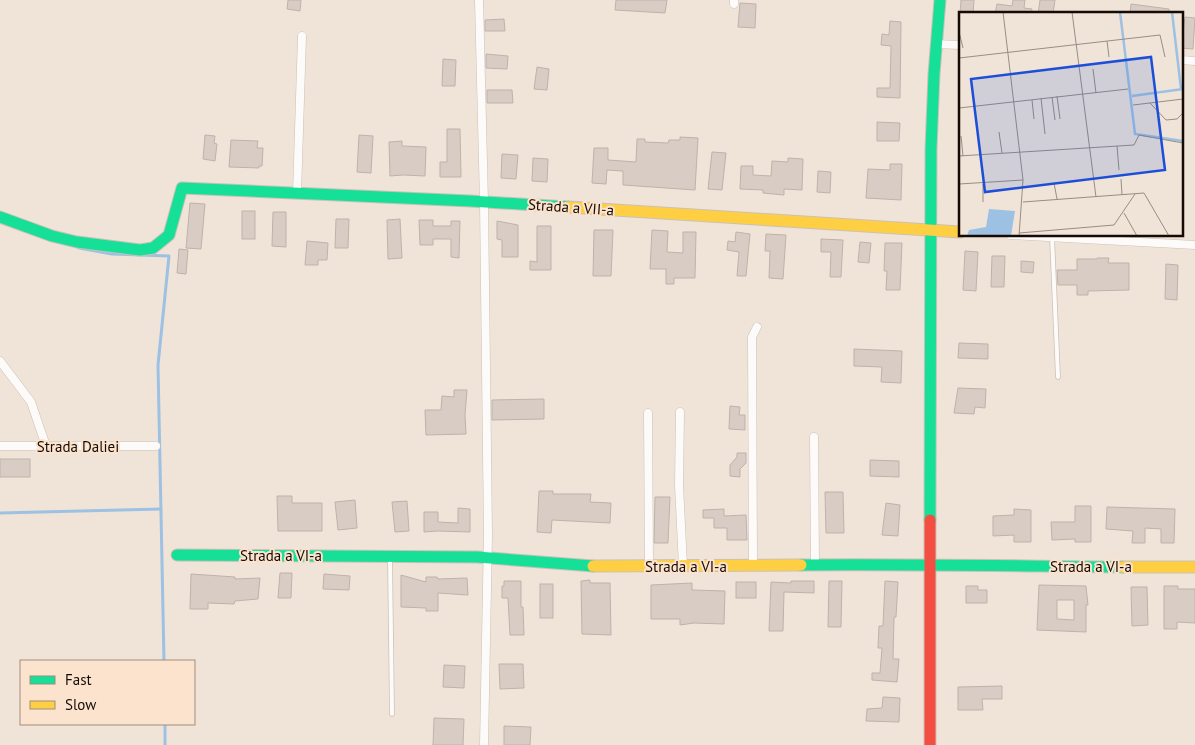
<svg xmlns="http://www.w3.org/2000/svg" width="1195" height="745" font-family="'PT Sans',sans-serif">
  <rect width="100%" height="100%" fill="#f0e4d8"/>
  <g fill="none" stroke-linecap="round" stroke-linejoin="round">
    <g stroke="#9dc1e3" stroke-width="3">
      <polyline points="79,248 112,254 169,256 158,365 164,661"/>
      <polyline points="0,513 161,509"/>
      <polyline points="165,724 165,745"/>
    </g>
  </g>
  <g fill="#d9ccc4" stroke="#bfb2ab" fill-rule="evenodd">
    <polygon points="288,0 301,0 300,11 287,9"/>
    <polygon points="616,0 667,0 665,13 615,10"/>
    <polygon points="961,0 974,0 973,14 960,14"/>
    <polygon points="1013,0 1025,0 1024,8 1032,9 1031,14 995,14 997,4 1012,6"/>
    <polygon points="1040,0 1055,0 1053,14 1038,14"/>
    <polygon points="740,3 756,4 755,28 738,27"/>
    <polygon points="1131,4 1169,9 1169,14 1130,14"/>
    <polygon points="1185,17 1195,18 1193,49 1181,48"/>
    <polygon points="504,19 505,31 485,31 485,20"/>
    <polygon points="890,21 901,22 900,98 877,97 877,88 890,88 891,46 881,45 882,34 889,35"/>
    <polygon points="486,54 508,56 507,69 486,68"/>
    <polygon points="443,59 456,60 455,86 442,86"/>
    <polygon points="537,67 549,69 547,90 534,89"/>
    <polygon points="487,90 512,90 513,103 487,103"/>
    <polygon points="877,122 900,123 899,141 877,141"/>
    <polygon points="447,129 460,129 461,177 440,177 440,162 447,162"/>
    <polygon points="205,135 215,136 214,143 217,144 215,161 203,159"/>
    <polygon points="359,135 373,136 371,173 357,172"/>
    <polygon points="680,137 698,138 695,190 623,185 623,171 607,170 606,184 592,183 594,148 608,148 608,160 636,162 637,139 645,139 645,142 668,143 669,140 680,140"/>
    <polygon points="231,140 258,141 257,148 263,148 262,166 259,166 259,168 229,167"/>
    <polygon points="402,141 402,146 426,147 425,176 403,175 390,176 389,142"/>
    <polygon points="712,152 726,153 722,190 708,189"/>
    <polygon points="502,154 518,155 516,179 501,178"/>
    <polygon points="533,158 548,159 547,182 532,181"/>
    <polygon points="788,158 803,159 802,190 784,189 784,195 763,193 763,190 740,189 741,166 753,166 753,175 771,176 772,161 788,162"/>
    <polygon points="890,164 902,164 901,200 866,198 868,169 890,170"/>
    <polygon points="818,171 831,172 830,193 817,192"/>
    <polygon points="190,203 205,204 201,249 186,248"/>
    <rect x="242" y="211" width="13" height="28"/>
    <polygon points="273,212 286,212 286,247 272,246"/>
    <polygon points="336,219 349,219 348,248 335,248"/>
    <polygon points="400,219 402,258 388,259 387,220"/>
    <polygon points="419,220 433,220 433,226 451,226 451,221 460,221 459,258 451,257 451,239 433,239 433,245 420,245"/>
    <polygon points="497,221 518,225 518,257 502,257 502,240 497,239"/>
    <polygon points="537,226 551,226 551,270 530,270 530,261 537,262"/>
    <polygon points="594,230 613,230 611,276 593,276"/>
    <polygon points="652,230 668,231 667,252 683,253 683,232 696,232 695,278 674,278 674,284 666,284 666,269 650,269"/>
    <polygon points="736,232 750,234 746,276 737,276 739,252 727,250 728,241 735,242"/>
    <polygon points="766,234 786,235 783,279 769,278 770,251 765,251"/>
    <polygon points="821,239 843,240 841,277 830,277 831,252 821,252"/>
    <polygon points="307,241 328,243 327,260 318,260 318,265 305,265"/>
    <polygon points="860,242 871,243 869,263 858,262"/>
    <polygon points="885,243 902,243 900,290 886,290 887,271 884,271"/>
    <polygon points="179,249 188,250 186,274 177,273"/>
    <polygon points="965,251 978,252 976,291 963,290"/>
    <polygon points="992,256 1005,256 1004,287 991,287"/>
    <polygon points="1097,258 1109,258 1108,263 1129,263 1129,290 1088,291 1088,295 1077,295 1077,285 1058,285 1057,270 1077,270 1077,259 1097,259"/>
    <polygon points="1021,261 1034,262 1033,273 1021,272"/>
    <polygon points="1166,264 1178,265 1177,300 1165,299"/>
    <polygon points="959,343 988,344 988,359 958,358"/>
    <polygon points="854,349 902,351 901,383 881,382 882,367 854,366"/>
    <polygon points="958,388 986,389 985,408 975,407 974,414 954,413"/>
    <polygon points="454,390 467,390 465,415 466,434 426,435 425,410 441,410 442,396 454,397"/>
    <polygon points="544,399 544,419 492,420 492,400"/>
    <polygon points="730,406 740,407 739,415 745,415 745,430 729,429"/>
    <polygon points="737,453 746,453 746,463 740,469 740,477 730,476 730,465 737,457"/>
    <rect x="0" y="459" width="30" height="18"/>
    <polygon points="870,460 899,461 899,477 870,476"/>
    <polygon points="539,491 553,491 553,494 591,494 590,502 611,503 610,523 552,520 551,533 537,532"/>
    <polygon points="825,492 843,492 844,533 826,533"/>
    <polygon points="277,496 292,496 292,503 322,503 322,531 278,531"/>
    <polygon points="655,497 670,497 668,543 654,543"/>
    <polygon points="355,500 357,528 338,530 335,502"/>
    <polygon points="407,501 409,531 395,532 392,502"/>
    <polygon points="886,503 900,505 898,536 882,535"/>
    <polygon points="1075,506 1091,506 1091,542 1075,542 1075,539 1052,540 1051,522 1075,522"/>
    <polygon points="1107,507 1175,509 1174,543 1161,543 1161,529 1145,528 1145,543 1132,543 1133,531 1106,529"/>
    <polygon points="458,508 470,509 470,532 438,531 424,532 424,512 438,512 438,522 458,523"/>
    <polygon points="724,509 724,516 746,515 747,540 727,540 727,528 714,528 714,518 703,518 703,510"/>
    <polygon points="1014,509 1031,510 1031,542 1014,542 1014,535 993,536 993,516 1014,515"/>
    <polygon points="280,573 292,573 291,598 278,598"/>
    <polygon points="191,574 235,577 235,579 260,578 258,599 235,601 234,604 208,603 208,609 190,609"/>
    <polygon points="324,574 350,576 349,590 323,589"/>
    <polygon points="401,575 426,582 426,577 437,577 438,579 467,578 468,595 438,593 438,611 426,611 426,608 401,607"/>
    <polygon points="590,580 590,583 610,583 611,635 582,634 581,581"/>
    <polygon points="504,581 521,581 521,607 523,607 524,635 510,635 508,598 502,598 502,586 504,586"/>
    <polygon points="791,581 814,581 814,593 784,592 783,631 769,631 771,582 791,583"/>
    <polygon points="829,581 842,581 841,627 828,627"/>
    <polygon points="885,581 898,582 896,617 894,617 893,659 899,659 897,682 872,680 872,673 880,673 882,648 878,648 879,626 883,626"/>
    <rect x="736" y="582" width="20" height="16"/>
    <polygon points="692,583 692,590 725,591 724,624 694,623 680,625 680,619 651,619 651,585"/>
    <rect x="540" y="584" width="13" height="34"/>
    <path d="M1039,585L1086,586L1088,605H1086V632L1037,630ZM1057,600H1074V620L1057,619Z"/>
    <polygon points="966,586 978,586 978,590 987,590 987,603 966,603"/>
    <polygon points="1164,586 1178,586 1178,589 1195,589 1195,623 1177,622 1177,629 1164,629"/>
    <polygon points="1131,587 1147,587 1148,625 1132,626"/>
    <polygon points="499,664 523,664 524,688 500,689"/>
    <polygon points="444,665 465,666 464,688 443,687"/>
    <polygon points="1002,686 1002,699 982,699 983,710 958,710 958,687"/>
    <polygon points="883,697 900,698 899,722 866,721 867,709 882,708"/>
    <polygon points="434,718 464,719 463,745 433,745"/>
    <polygon points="504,726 531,727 530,745 504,745"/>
  </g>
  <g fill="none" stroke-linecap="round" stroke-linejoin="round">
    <g stroke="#ccc1b6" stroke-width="5.5">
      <g id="lane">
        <polyline points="1052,237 1058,377"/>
        <polyline points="390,558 392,714"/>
      </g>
    </g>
    <g stroke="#ccc1b6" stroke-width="9">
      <g id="street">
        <polyline points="479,0 484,202 488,535 484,745"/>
        <polyline points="734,0 734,4"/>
        <polyline points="935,44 960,45"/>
        <polyline points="1181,60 1195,61"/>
        <polyline points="297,193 302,36"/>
        <polyline points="1010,235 1195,245"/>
        <polyline points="0,361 31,402 46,446"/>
        <polyline points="680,412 679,485 683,566"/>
        <polyline points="648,413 649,566"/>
        <polyline points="814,437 815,565"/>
        <polyline points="0,446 156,446"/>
        <polyline points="753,565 752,337 757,327"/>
      </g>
    </g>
    <g stroke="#ccc1b6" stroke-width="13">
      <g id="fast">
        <polyline points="0,217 52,236 77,242 140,250 153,248 169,235 182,188 470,201 568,207"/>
        <polyline points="930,520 931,149 934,74 940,0"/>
        <polyline points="177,555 477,557 593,566"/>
        <path d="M801,565C908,564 1015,566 1122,567"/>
      </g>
    </g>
    <g stroke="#ccc1b6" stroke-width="13">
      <g id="slow">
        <polyline points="568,207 960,232"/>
        <polyline points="593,566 801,565"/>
        <polyline points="1122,567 1195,567"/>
      </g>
    </g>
    <g stroke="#ccc1b6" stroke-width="13">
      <polyline id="jam" points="930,520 930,745"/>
    </g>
    <use href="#lane" stroke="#fdfbf9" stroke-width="4"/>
    <use href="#street" stroke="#fdfbf9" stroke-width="8"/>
    <use href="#fast" stroke="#16e098" stroke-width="11"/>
    <use href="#slow" stroke="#ffcf43" stroke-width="11"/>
    <use href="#jam" stroke="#f24e42" stroke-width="11"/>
  </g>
  <g text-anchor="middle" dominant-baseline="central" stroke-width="4" stroke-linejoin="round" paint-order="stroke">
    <g font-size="15" fill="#140b04" stroke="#fbe3ce">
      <text transform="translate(571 207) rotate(4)">Strada a VII-a</text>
      <text x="78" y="446">Strada Daliei</text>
      <text x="281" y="555">Strada a VI-a</text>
      <text x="686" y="566">Strada a VI-a</text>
      <text x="1091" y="566">Strada a VI-a</text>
    </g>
  </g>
  <g transform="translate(959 12)">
    <rect width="224" height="224" fill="#f0e4d8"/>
    <path d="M30,197L56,199L52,224H8L10,218L27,215Z" fill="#9dc1e3"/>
    <path fill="none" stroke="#9dc1e3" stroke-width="2.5" d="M161,0L176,122L224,129M213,0L222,77M173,84L224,77"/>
    <path fill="none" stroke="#988d83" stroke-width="1" d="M44,0L64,168L60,224M113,0L137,185M0,20L4,36M148,29L150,45M0,46L201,23L206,45M134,57L137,81M98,84L101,107M93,85L96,108M82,86L86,122M73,88L75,107M191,91L207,108L218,107L224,101M174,93L224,87M0,96L169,77M40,120L43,141M2,124L4,144M158,134L160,158M0,144L175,133L180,123L224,131M162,167L163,183M95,171L98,187M0,172L64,168M24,172V190M64,190L185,181L210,224M165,201L178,224M60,221L155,213L176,182"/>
    <path fill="#1d4ed8" fill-opacity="0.15" stroke="#1d4ed8" stroke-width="2.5" d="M192,45L206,158L26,180L12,67Z"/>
    <rect width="224" height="224" fill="none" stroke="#140b04" stroke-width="2.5"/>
  </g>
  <rect x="20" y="660" width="175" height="65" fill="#fbe3ce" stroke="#9f8d7d"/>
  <rect x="30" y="676" width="25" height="8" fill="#16e098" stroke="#9f8d7d"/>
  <text x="65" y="685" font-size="15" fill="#140b04">Fast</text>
  <rect x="30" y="701" width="25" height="8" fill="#ffcf43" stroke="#9f8d7d"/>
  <text x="65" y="710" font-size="15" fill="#140b04">Slow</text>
</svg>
